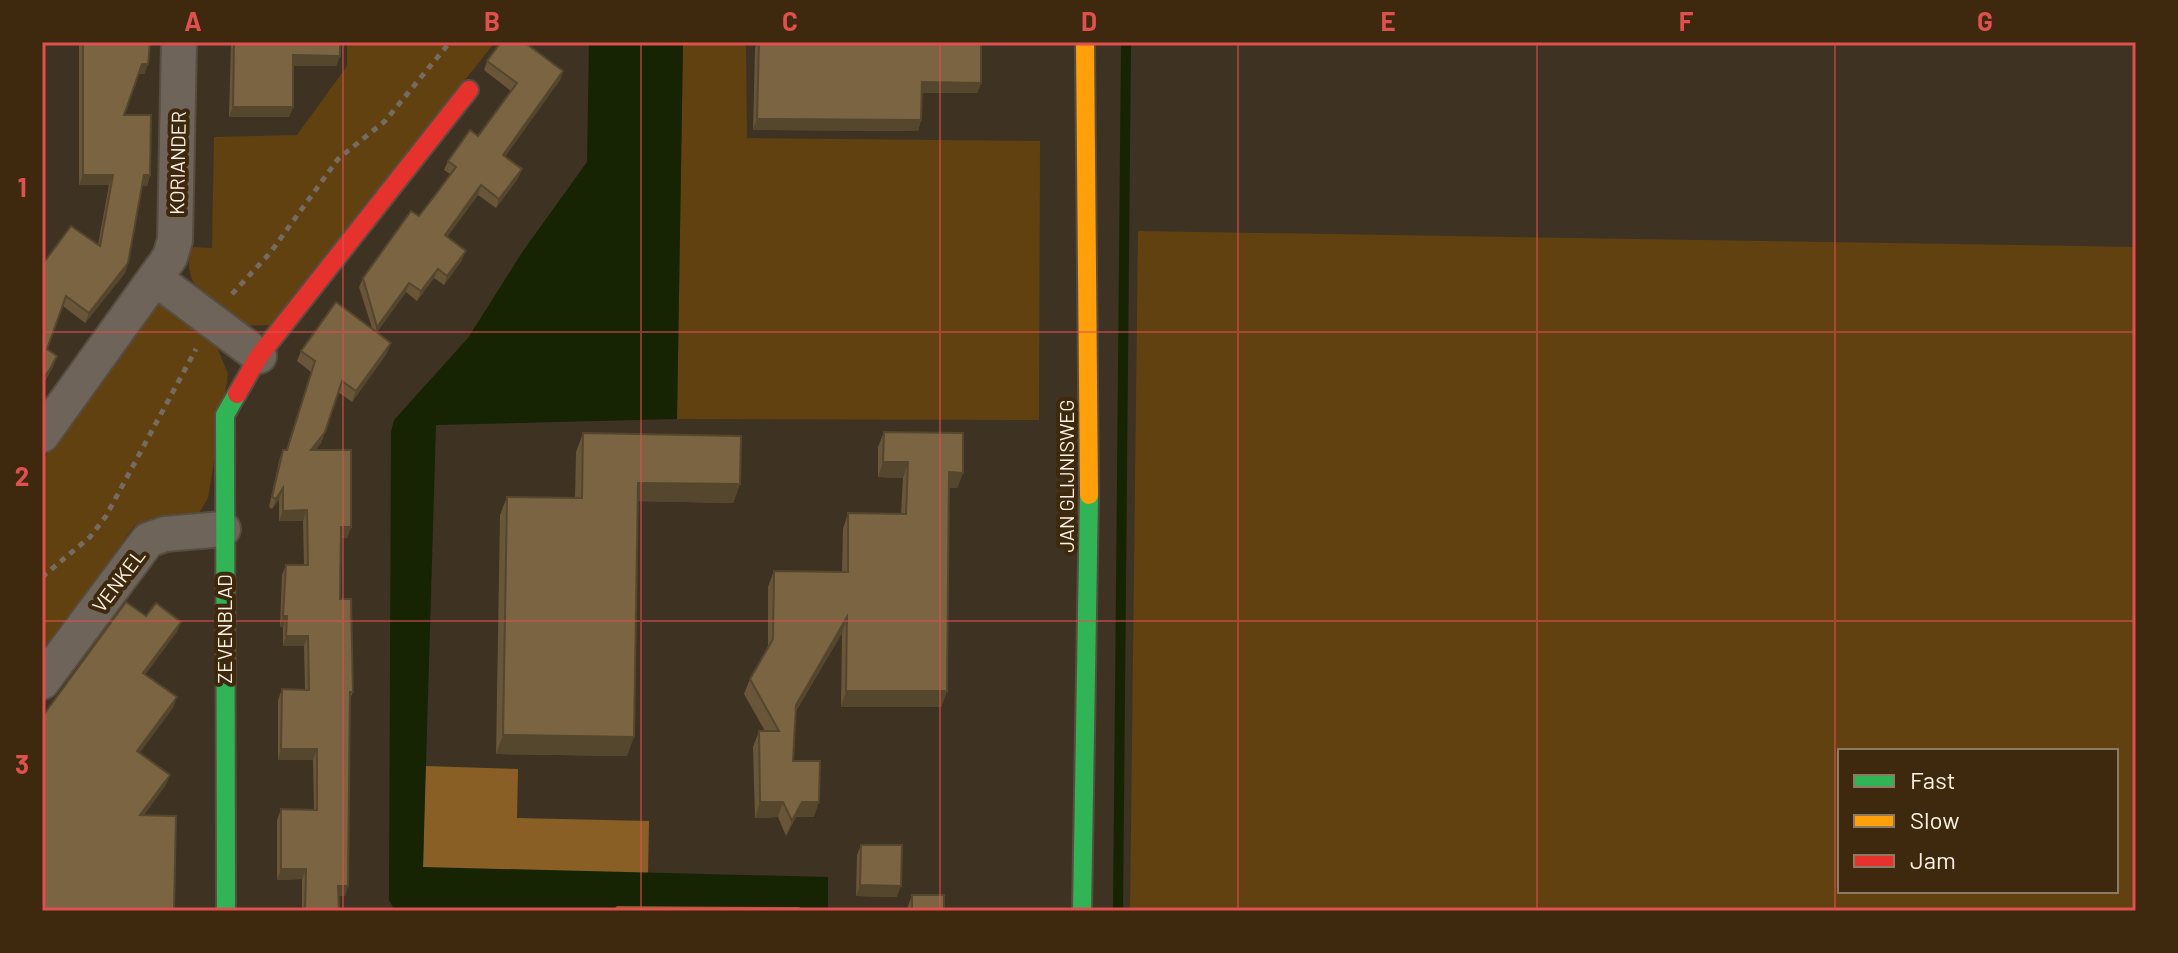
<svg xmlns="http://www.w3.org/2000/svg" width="2178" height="953" font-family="Barlow,sans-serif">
  <rect width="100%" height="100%" fill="#3e3223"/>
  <g fill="#624111" fill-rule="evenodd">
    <path d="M347,42H495L271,325L243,326C212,302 181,291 191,247L212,248L214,137L297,135L347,66Z"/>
    <polygon points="683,42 746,42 747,138 1040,141 1039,420 677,419"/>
    <path d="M1138,231L2136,247V911H1130ZM2116,751V891H1840V751Z"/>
    <polygon points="160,297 213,338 228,374 208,498 196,518 152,518 134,526 42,654 42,461"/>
  </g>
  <g fill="#8a5f26">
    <polygon points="425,766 518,769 517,818 649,821 648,874 423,868"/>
    <polygon points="616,906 800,907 804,911 612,911"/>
  </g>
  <polygon fill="#162403" points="589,42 683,42 677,419 436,425 423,867 828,877 828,911 804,911 799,907 617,906 612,911 394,909 389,900 391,432 394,420 468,338 523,251 587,162"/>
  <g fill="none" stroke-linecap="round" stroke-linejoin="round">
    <polyline stroke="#162403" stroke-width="10" points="1118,911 1126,42"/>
    <g stroke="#584d41" stroke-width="38">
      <g id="street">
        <polyline points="156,279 259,356"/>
        <polyline points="42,435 170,257 175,240 179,42"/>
        <polyline points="42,682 148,540 165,534 223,529"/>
      </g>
    </g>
    <g stroke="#584d41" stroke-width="22">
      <g id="fast">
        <polyline points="226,911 225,415 237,394"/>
        <polyline points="1082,911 1089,495"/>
      </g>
    </g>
    <g stroke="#584d41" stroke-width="22">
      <polyline id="slow" points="1085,42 1089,495"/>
    </g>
    <g stroke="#584d41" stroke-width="22">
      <polyline id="jam" points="237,394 259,356 469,90"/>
    </g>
    <g stroke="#746b61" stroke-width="5" stroke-dasharray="6 6" stroke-linecap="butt">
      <polyline points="232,294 270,253 338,159 385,121 450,42"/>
      <polyline points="42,577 90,537 106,516 196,349"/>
    </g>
    <use href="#street" stroke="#6e6459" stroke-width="34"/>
    <use href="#fast" stroke="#30b455" stroke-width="18"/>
    <use href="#slow" stroke="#ff9f0a" stroke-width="18"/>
    <use href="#jam" stroke="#e5322d" stroke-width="18"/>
  </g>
  <g fill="#695638">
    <polygon points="79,42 150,42 148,64 144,74 139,74 124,115 150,175 147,186 142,186 128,263 125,273 85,323 63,306 47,349 53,367 45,381 42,265 98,245 109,185 79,185"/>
    <polygon points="231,42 340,42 340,56 336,66 293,66 293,107 289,117 229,117"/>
    <polygon points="757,42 981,42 981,83 977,93 922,93 921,120 918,131 753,130 755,48"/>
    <polygon points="487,61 563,71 560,80 505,156 522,169 518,178 496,208 478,195 447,237 462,260 444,285 434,278 417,301 406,292 377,332 387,353 352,402 338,392 321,443 315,450 351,527 347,538 341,538 340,599 353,692 349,701 348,886 345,896 338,896 339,911 302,911 302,879 277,880 277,820 281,809 314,809 313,760 278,760 278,700 282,689 305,690 304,646 283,646 283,627 280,627 282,575 286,565 304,565 303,521 279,521 279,499 272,509 269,507 279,461 283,450 286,450 311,372 297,361 301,351 372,328 359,287 363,278 419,216 450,174 444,170 448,161 478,136 511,91 484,70"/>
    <polygon points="884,432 963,473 957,488 949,488 947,691 941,707 841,707 842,633 796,711 793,761 814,817 796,817 786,836 778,817 755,818 753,747 759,731 765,731 744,694 750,679 768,648 768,587 774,571 842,572 843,529 848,513 901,514 903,478 878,477 878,447"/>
    <polygon points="583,433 740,484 733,503 638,501 627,756 496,754 500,515 507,497 575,498 576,452"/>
    <polygon points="861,845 897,897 856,896 857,855"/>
    <polygon points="912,895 944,911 908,911 908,906"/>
  </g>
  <g fill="#55462e">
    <polygon points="293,55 340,56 336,66 289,66"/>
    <polygon points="142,64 148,64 144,74 139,74"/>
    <polygon points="563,71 560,80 500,164 503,155"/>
    <polygon points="922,82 981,83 977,93 918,93"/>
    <polygon points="233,107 293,107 289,117 229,117"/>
    <polygon points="757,119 921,120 918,131 753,130"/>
    <polygon points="522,169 518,178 496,208 499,199"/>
    <polygon points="83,175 113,175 109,185 79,185"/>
    <polygon points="144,175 150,175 147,186 141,186"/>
    <polygon points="481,185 478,195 441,245 445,235"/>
    <polygon points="466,251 462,260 444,285 447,276"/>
    <polygon points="128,263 125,273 85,323 89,313"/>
    <polygon points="438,269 434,278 417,301 421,291"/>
    <polygon points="409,283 406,292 374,336 377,327"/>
    <polygon points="391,343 387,353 352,402 356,391"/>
    <polygon points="57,356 53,367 42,385 42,379"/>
    <polygon points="325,432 321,443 308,461 311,450"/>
    <polygon points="883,462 908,462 903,478 878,477"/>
    <polygon points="949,472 963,473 957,488 944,488"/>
    <polygon points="638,483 740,484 733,503 631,501"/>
    <polygon points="283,488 279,499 272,509 276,499"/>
    <polygon points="307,510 303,521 279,521 283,511"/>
    <polygon points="341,527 351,527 347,538 337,538"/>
    <polygon points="283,616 287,616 283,627 280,627"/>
    <polygon points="847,617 842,633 790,720 796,705"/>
    <polygon points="181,622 177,632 139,683 143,673"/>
    <polygon points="286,636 308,636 304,646 283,646"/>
    <polygon points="846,691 947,691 941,707 841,707"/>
    <polygon points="177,697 173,708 134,761 137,751"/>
    <polygon points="503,735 634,737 627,756 496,754"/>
    <polygon points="281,749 317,749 313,760 278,760"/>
    <polygon points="170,775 166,785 137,825 140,815"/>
    <polygon points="760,802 783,802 778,817 755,818"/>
    <polygon points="802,802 819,802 814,817 796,817 786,836 792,821"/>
    <polygon points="281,869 306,869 302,879 277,880"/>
    <polygon points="860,885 901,886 897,897 856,896"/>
    <polygon points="338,886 348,886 345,896 334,896"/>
  </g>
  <g fill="#7a6441" stroke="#55462e" stroke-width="2">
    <polygon points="83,42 150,42 148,64 142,64 124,115 151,115 150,175 144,175 128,263 89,313 66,296 47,349 57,356 49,371 42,379 42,265 71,226 100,246 113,175 83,175"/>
    <polygon points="234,42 340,42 340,56 293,55 293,107 233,107"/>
    <polygon points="501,42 524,42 563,71 503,155 522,169 499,199 481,185 445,235 466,251 447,276 438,269 421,291 409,283 377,327 363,278 411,211 419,216 436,194 456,167 448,161 470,130 478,136 517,83 487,61"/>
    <polygon points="759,42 981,42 981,83 922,82 921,120 757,119"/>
    <polygon points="336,302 391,343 356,391 342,381 325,432 311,450 351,450 351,527 341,527 340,599 351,599 353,692 350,692 348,886 338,886 339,911 305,911 306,869 281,869 281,809 317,810 317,749 281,749 282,689 309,690 308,636 286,636 287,616 283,616 286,565 308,565 307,510 283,511 283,488 276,499 272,497 283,450 287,450 315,361 301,351"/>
    <polygon points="884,432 963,433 963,473 949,472 947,691 846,691 847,617 796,705 793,761 820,761 819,802 802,802 792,821 783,802 760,802 759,731 779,731 750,679 773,639 774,571 848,572 848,513 906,514 908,462 883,462"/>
    <polygon points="583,433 741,436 740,484 638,483 634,737 503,735 507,497 582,498"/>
    <polygon points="126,602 146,616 156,603 181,622 143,673 177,697 137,751 170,775 140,815 176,816 174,911 42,911 42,717"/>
    <polygon points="861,845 902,845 901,886 860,885"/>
    <rect x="912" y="895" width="32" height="16"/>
  </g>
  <path fill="none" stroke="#de514e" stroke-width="2" stroke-opacity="0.55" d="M343,42V911M641,42V911M940,42V911M1238,42V911M1537,42V911M1835,42V911M42,332H2136M42,621H2136"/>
  <g text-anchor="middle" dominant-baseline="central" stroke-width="8" stroke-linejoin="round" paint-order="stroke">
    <g font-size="20" fill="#fef3e6" stroke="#3f290e">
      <text transform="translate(177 163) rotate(-89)">KORIANDER</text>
      <text transform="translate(1066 476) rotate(-90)">JAN GLIJNISWEG</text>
      <text transform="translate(118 580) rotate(-53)">VENKEL</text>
      <text transform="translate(224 629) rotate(-90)">ZEVENBLAD</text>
    </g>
  </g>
  <rect width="2178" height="953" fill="none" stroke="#3f290e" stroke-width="88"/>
  <rect x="1838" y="749" width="280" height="144" fill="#3f290e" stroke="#8b7a64" stroke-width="2"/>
  <rect x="1854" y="775" width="40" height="12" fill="#30b455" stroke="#8b7a64" stroke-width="2"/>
  <text x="1910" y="789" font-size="24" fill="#fef3e6">Fast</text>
  <rect x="1854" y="815" width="40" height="12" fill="#ff9f0a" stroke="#8b7a64" stroke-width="2"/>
  <text x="1910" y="829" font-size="24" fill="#fef3e6">Slow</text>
  <rect x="1854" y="855" width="40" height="12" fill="#e5322d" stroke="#8b7a64" stroke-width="2"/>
  <text x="1910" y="869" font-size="24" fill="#fef3e6">Jam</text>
  <rect x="44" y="44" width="2090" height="865" fill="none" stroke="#de514e" stroke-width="3"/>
  <g font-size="26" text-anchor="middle" font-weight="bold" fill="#de514e">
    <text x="193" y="31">A</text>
    <text x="492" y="31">B</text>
    <text x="790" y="31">C</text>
    <text x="1089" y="31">D</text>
    <text x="1388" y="31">E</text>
    <text x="1686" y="31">F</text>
    <text x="1985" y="31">G</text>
    <text x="22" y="197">1</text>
    <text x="22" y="486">2</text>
    <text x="22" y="774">3</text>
  </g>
</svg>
